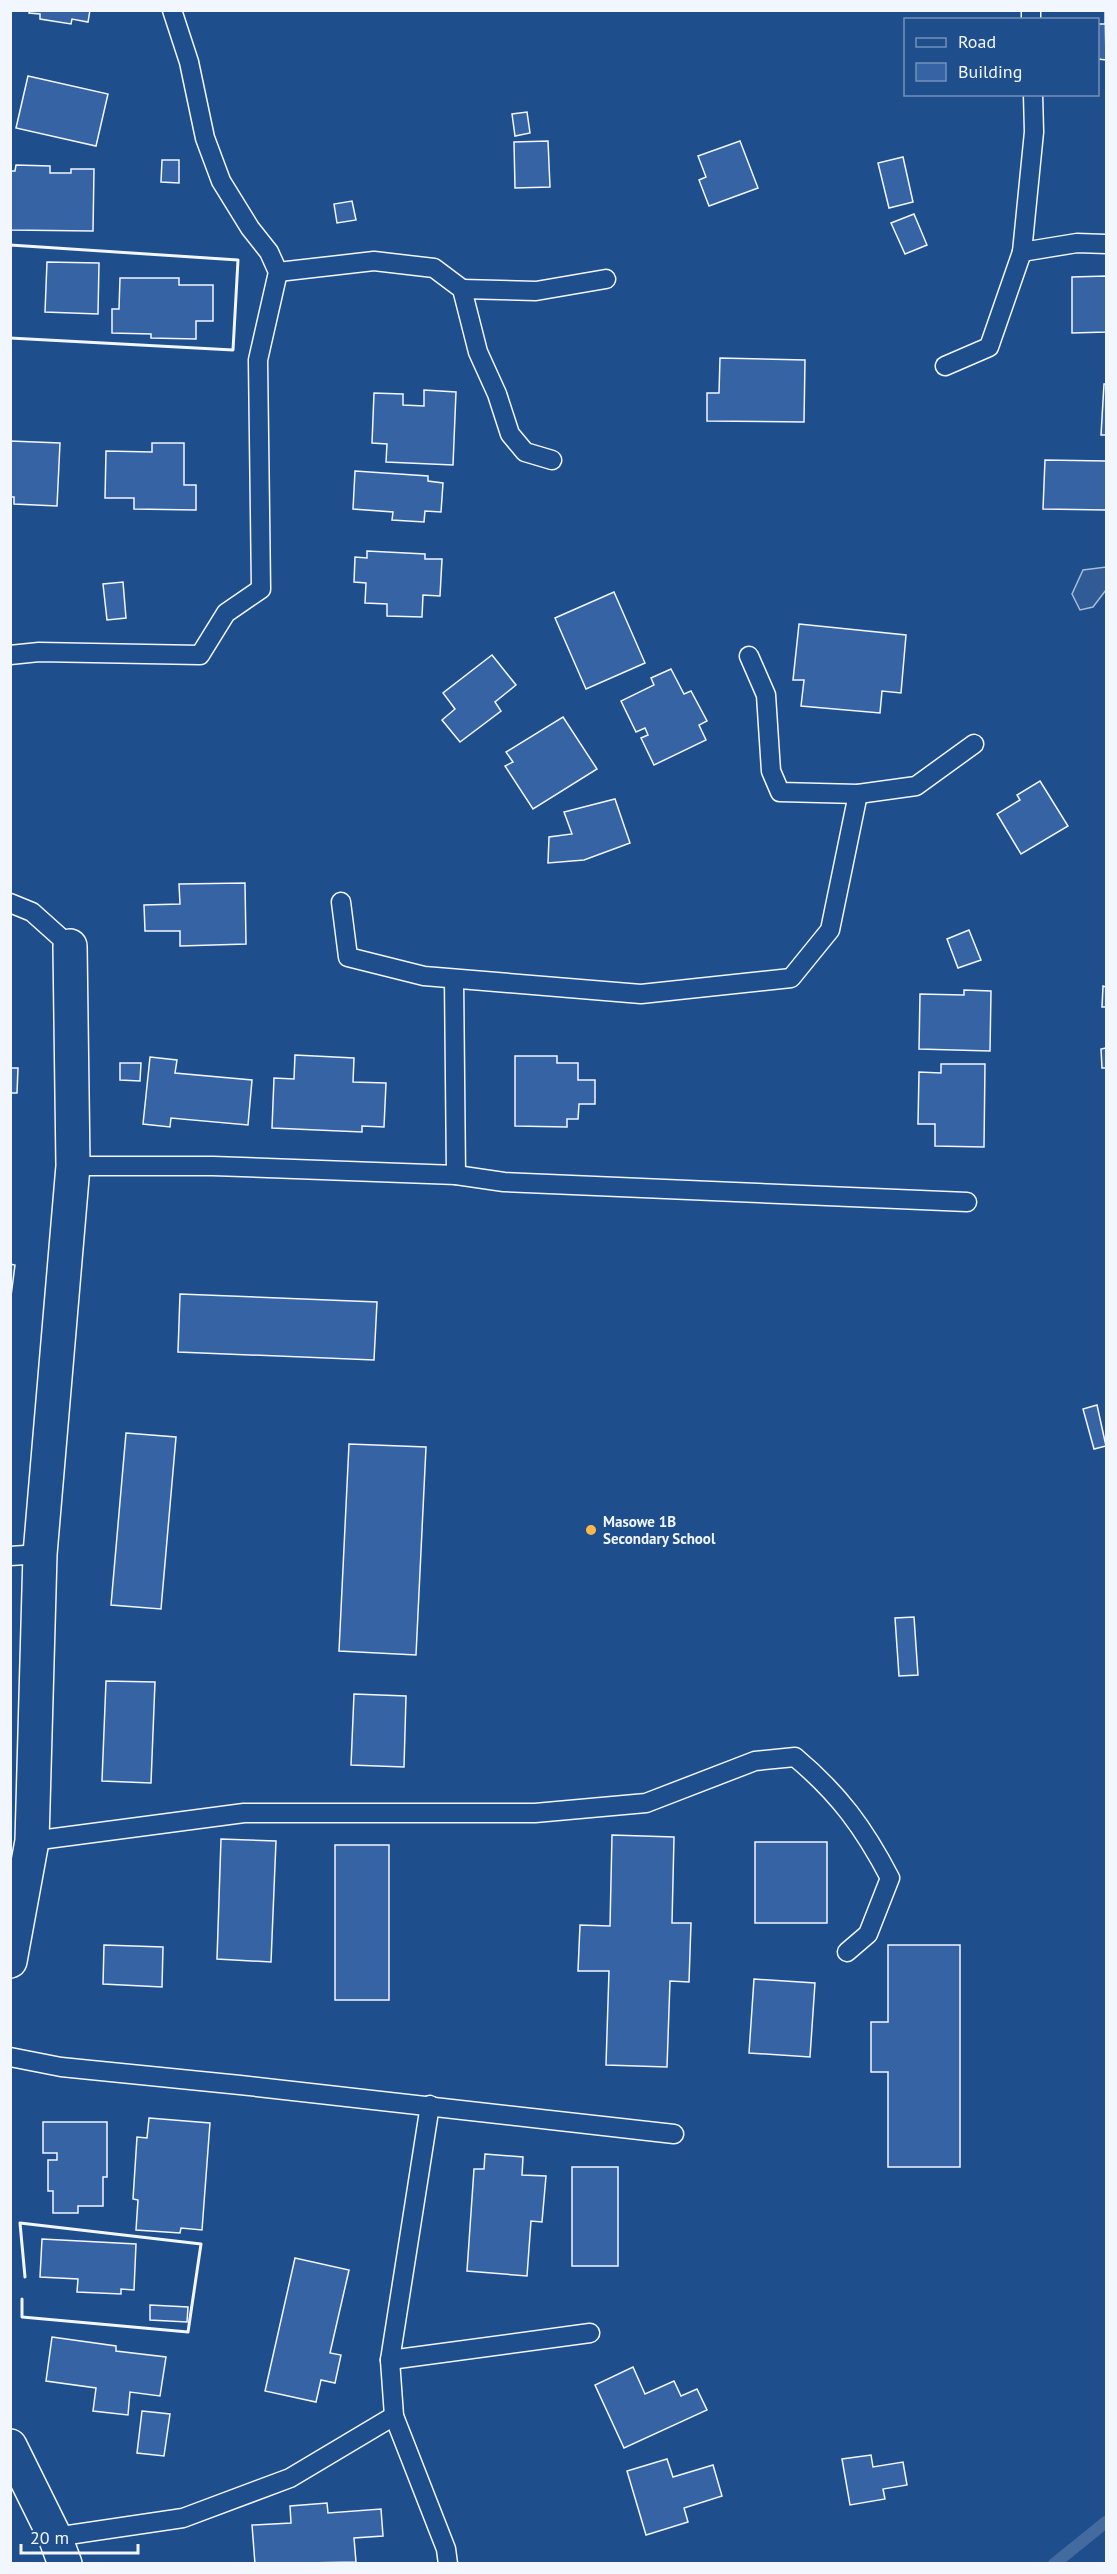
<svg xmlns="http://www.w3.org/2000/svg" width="1117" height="2574" font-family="'PT Sans',sans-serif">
  <rect width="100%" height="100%" fill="#1f4e8c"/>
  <polygon fill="#305b95" stroke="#a8bbd7" stroke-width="1.5" points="1106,567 1106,590 1093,607 1080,610 1072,594 1083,570"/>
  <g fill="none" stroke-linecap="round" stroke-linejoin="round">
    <polyline stroke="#446ba0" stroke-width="12" points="1054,2564 1106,2522"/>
  </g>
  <g fill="#3563a3" stroke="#f2f6ff" stroke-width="1.5">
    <polygon points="30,10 90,10 88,22 72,19 71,24 40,19 40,14 29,13"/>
    <polygon points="1105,10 1106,60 1098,59 1098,24 1105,24"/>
    <polygon points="28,76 108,94 96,146 16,128"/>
    <polygon points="527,112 530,133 515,136 512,114"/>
    <polygon points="548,141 550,187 515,188 514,142"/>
    <polygon points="740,141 758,188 709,206 699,180 706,177 698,156"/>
    <polygon points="903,157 913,202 889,208 878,163"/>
    <polygon points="162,160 179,160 179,183 161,182"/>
    <polygon points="16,165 50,166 50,173 71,173 71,169 94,169 93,231 10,230 10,171 15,171"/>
    <polygon points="352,201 356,220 337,223 334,204"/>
    <polygon points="914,214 927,245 905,254 891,223"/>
    <polygon points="47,262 99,263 98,314 45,312"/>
    <polygon points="1106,276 1106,332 1072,333 1072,277"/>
    <polygon points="120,278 179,278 179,285 213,285 213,321 196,321 196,339 151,338 151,334 112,333 112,309 119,309"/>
    <polygon points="720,358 805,360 804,422 707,421 707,393 719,393"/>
    <polygon points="1104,384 1106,384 1106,435 1101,435"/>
    <polygon points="424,390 456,392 453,465 386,462 387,444 372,443 374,393 403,394 403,405 424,406"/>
    <polygon points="10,441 60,443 57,506 14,504 14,497 10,497"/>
    <polygon points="152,443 184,443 184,485 196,485 196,510 134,509 134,498 105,498 106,451 152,452"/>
    <polygon points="1045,460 1106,461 1106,510 1043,509"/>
    <polygon points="355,471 428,476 428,481 443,483 441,512 425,511 424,522 392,520 393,512 353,509"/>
    <polygon points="367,551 425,554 425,559 442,559 440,596 423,595 422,617 387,616 387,604 365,603 366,583 354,582 355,557 367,558"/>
    <polygon points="123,582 126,618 107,620 103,584"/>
    <polygon points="614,592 645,663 586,689 555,618"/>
    <polygon points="799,624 906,635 901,693 882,691 880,713 801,706 804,680 793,680"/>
    <polygon points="492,655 516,685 495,702 501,711 460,742 442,720 455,709 443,693"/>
    <polygon points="671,669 684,694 691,691 707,721 699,725 706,740 654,765 641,738 648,735 645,728 636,732 621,701 654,685 651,678"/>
    <polygon points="563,717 597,769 533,809 505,766 513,762 506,752"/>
    <polygon points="1040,781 1068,826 1021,854 997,814 1020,800 1017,795"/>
    <polygon points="615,799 630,843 584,860 548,863 549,837 572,834 564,812"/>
    <polygon points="245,883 246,944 180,946 180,931 145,931 144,905 180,904 179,884"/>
    <polygon points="969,930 981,960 958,968 947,939"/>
    <polygon points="1103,986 1106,987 1106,1007 1102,1007"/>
    <polygon points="964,990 991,991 990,1051 919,1049 920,994 964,995"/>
    <polygon points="1106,1048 1106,1068 1102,1068 1101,1049"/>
    <polygon points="295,1055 354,1058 353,1082 386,1083 384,1127 362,1126 362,1132 272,1128 274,1078 294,1079"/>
    <polygon points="515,1056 557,1056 557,1063 578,1063 578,1080 595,1080 595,1104 579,1104 578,1119 567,1119 567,1127 515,1126"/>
    <polygon points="150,1057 177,1060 175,1073 252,1080 248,1125 171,1118 170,1127 143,1124"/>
    <polygon points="120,1063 141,1063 140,1081 120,1080"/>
    <polygon points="941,1064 985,1064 984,1147 935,1146 935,1124 918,1124 919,1072 941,1073"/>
    <polygon points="10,1068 18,1068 17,1093 10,1093"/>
    <polygon points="10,1264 15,1265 10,1304"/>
    <polygon points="180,1294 377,1302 374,1360 178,1352"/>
    <polygon points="1097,1405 1106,1446 1094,1449 1083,1409"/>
    <polygon points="126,1433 176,1437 161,1609 111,1605"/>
    <polygon points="349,1444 426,1447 416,1655 339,1651"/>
    <polygon points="914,1617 918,1675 899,1676 895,1618"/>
    <polygon points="106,1681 155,1682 151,1783 102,1781"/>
    <polygon points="354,1694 406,1696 404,1767 351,1765"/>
    <polygon points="612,1835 674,1837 672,1923 691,1923 689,1982 670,1981 667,2067 606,2065 609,1971 578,1971 580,1925 610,1926"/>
    <polygon points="221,1839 276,1841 271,1962 217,1959"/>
    <rect x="755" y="1842" width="72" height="81"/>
    <rect x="335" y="1845" width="54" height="155"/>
    <polygon points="104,1945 163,1947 162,1987 103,1984"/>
    <polygon points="888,1945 960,1945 960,2167 888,2167 888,2072 871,2072 871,2022 888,2022"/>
    <polygon points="754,1979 815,1983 810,2057 749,2053"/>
    <polygon points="149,2118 210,2123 202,2230 181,2228 180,2233 136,2230 138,2200 133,2199 137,2137 147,2138"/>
    <polygon points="43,2122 107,2122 107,2177 103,2177 103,2206 78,2206 78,2213 53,2213 53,2191 48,2191 48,2160 57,2160 57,2153 43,2153"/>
    <polygon points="485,2154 523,2157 522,2175 546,2176 542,2222 531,2221 527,2276 467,2271 474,2169 484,2169"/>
    <rect x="572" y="2167" width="46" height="99"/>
    <polygon points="42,2239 136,2244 134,2290 121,2289 121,2294 77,2292 78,2279 40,2277"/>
    <polygon points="295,2258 349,2270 330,2353 341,2355 335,2383 321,2380 316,2402 265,2391"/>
    <polygon points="150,2305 188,2307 187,2322 150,2320"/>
    <polygon points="52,2337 116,2346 116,2351 166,2357 160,2396 130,2392 128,2415 93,2411 96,2388 46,2381"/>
    <polygon points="633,2367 645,2394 674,2381 681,2396 697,2389 707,2410 624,2448 595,2385"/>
    <polygon points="142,2411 170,2414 164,2456 137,2453"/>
    <polygon points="871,2455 873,2467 903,2462 907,2485 883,2489 885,2499 850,2505 842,2459"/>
    <polygon points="667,2459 673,2477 713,2465 722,2496 684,2508 688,2522 646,2535 627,2471"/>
    <polygon points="327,2503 328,2513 381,2509 383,2536 354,2538 356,2562 255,2564 252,2525 291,2523 290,2506"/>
  </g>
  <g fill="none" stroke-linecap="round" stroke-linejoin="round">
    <g stroke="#f2f6ff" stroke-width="21">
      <g id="service">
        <polyline points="1031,10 1031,20"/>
        <polyline points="1022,252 1077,243 1106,244"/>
        <polyline points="278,272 374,261 434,268 462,289 478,352 497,394 510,434 525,452 552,460"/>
        <polyline points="462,289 536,291 606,279"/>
        <polyline points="945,366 989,347 1022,252 1034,132 1033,94"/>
        <polyline points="10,655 39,652 200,655 226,613 261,589 258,360 278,272 269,252 250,228 221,181 205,138 189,62 172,10"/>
        <polyline points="749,656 766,695 771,771 780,792 858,794 916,786 974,744"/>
        <polyline points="341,902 348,957 424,976 641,994 791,978 830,930 858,794"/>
        <polyline points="10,903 32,912 70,946"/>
        <polyline points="454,979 456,1175"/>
        <polyline points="73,1166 213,1166 456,1175 504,1182 967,1202"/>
        <polyline points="10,1556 40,1554"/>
        <path d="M32,1841L244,1813H535L646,1803L755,1761L795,1757C839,1794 864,1828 890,1878L868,1934L847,1952"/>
        <polyline points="10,2057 61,2067 240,2085 674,2134"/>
        <polyline points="430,2105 390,2360 394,2416 446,2549 448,2564"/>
        <polyline points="390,2360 590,2333"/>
        <polyline points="55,2537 183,2518 290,2478 394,2416"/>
      </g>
    </g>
    <g stroke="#f2f6ff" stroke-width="36">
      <g id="minor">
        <polyline points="10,1961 32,1841 40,1554 73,1166 70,946"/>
        <polyline points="10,2446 55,2537 65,2564"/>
      </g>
    </g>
    <use href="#service" stroke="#1f4e8c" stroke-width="18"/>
    <use href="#minor" stroke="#1f4e8c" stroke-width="33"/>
    <g stroke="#f2f6ff" stroke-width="3">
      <polyline points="10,245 238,260 233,350 10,338"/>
      <polyline points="22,2299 22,2317 188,2332 201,2244 20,2223 25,2277"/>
    </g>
  </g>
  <circle fill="#ffb74d" stroke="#1f4e8c" stroke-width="2" cx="591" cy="1530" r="6"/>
  <g text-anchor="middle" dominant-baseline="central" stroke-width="4.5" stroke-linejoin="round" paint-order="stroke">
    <g font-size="15" font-weight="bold" fill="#f2f6ff" stroke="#1f4e8c" text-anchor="start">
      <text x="603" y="1521">Masowe 1B<tspan x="603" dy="17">Secondary School</tspan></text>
    </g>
  </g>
  <rect width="1117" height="2574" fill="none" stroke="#f2f6ff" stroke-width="24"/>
  <rect x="904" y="18" width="195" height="78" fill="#1f4e8c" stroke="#7391ba" stroke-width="1.5"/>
  <rect x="916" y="38" width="30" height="9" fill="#1f4e8c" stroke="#7391ba" stroke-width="1.5"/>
  <text x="958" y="48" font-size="18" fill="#f2f6ff">Road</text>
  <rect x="916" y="63" width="30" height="18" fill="#3563a3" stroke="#7391ba" stroke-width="1.5"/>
  <text x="958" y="78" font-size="18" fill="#f2f6ff">Building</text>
  <path d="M21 2544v9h117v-9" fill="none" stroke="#f2f6ff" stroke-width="3"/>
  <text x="30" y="2544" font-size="18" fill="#f2f6ff" stroke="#1f4e8c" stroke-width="4.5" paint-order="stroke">20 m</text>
</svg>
